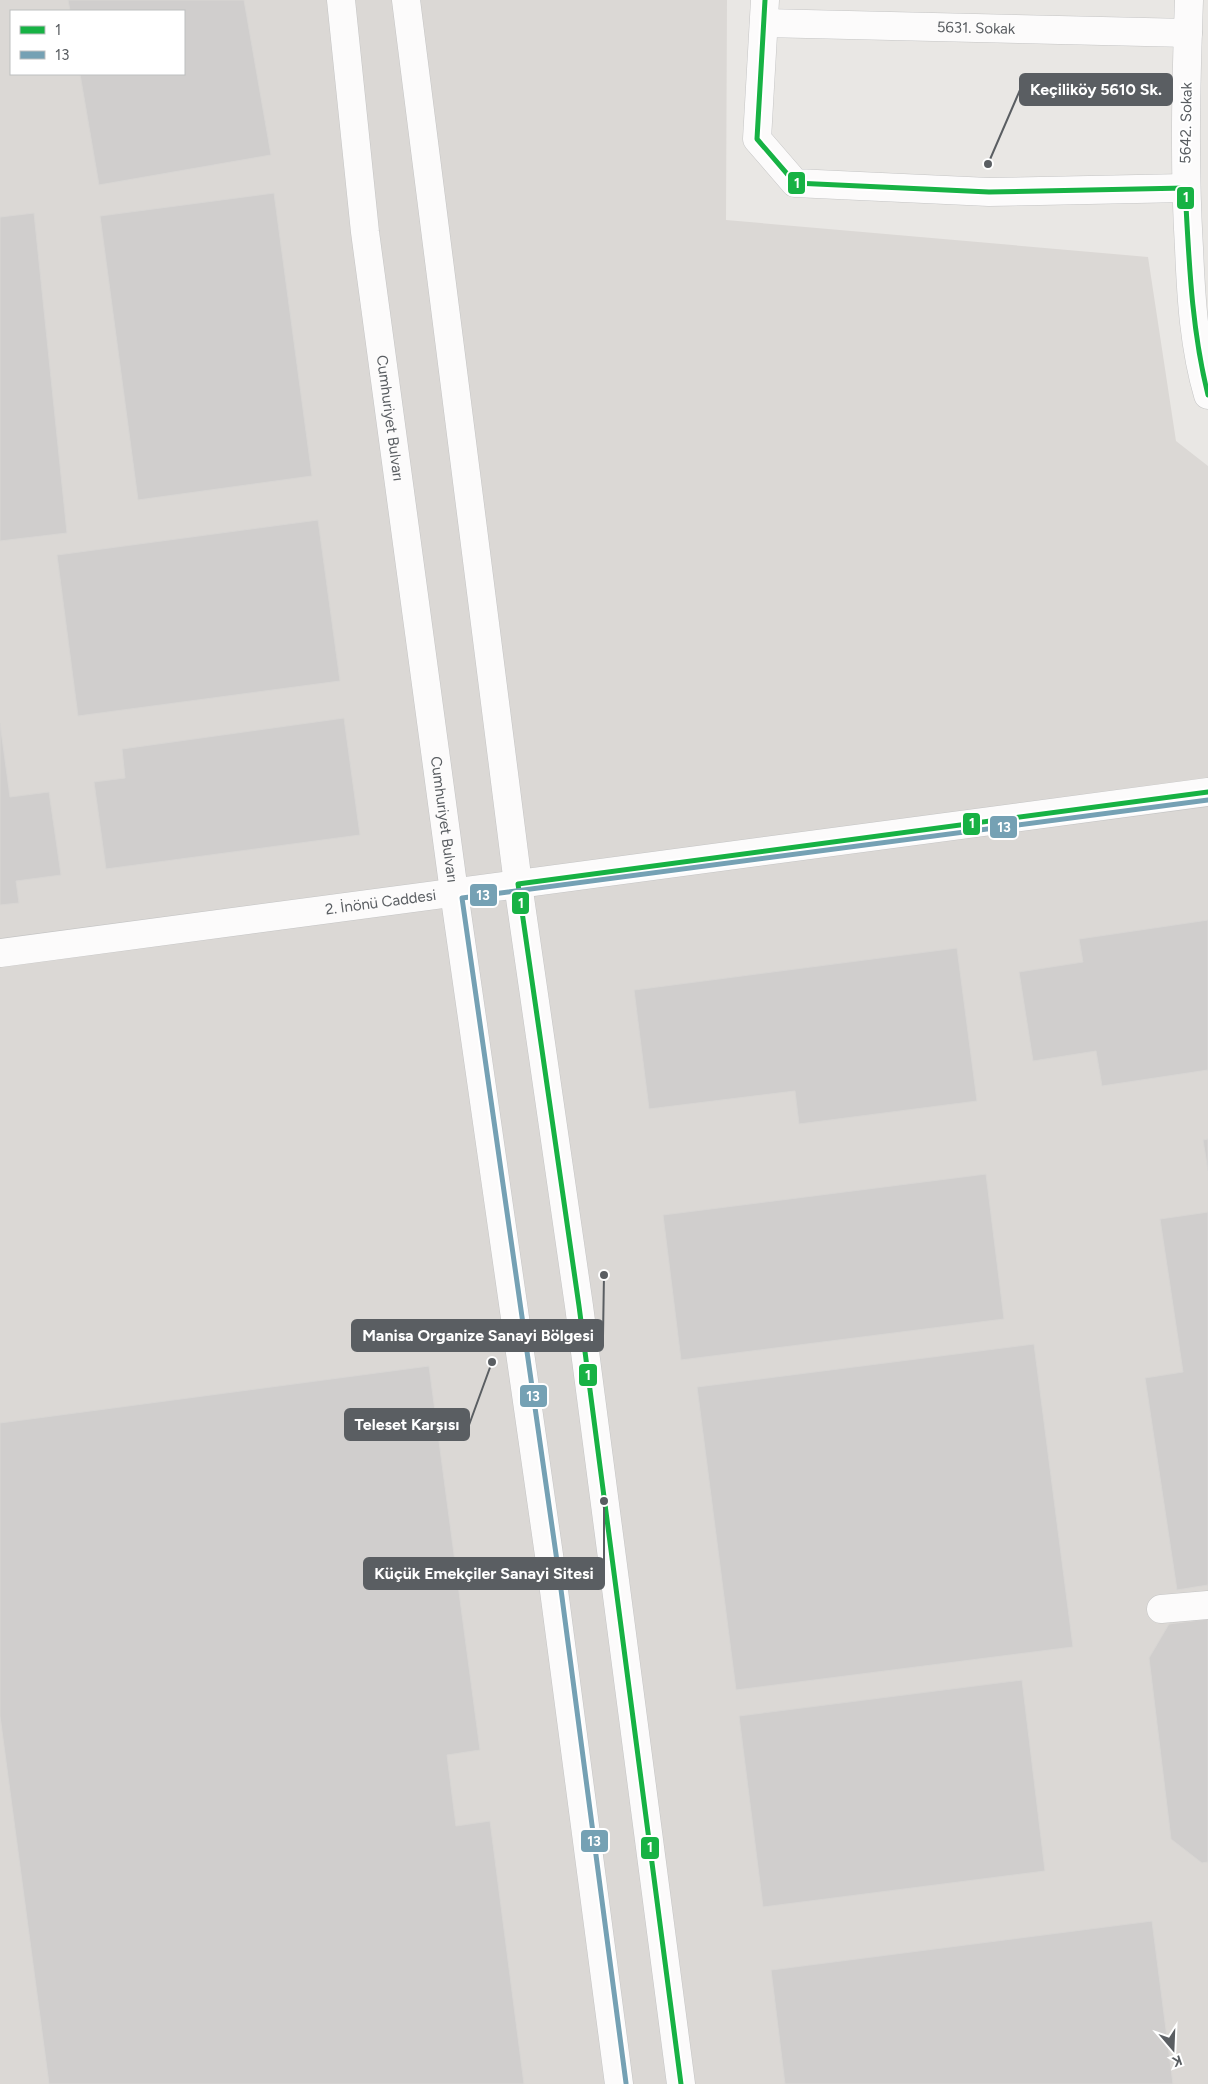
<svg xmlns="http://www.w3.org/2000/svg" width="1208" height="2084" font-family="Figtree,sans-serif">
  <rect width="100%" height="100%" fill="#e9e7e4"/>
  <path fill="#dbd8d5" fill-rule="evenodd" d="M0,0H727L726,220L1148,257L1176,441L1208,466V2084H0ZM11,11H184V74H11Z"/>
  <g fill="#d0cecd" stroke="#d8d6d4">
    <polygon points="68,0 244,0 271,155 99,185 80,74 184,74 184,11 70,11"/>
    <polygon points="274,193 312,476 138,500 100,216"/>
    <polygon points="34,213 67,533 0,541 0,217"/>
    <polygon points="318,520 340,681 78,716 57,555"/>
    <polygon points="344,718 360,835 106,869 94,782 125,778 122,749"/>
    <polygon points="0,723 10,797 49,792 61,875 16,881 19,903 0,905"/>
    <polygon points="1208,920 1208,1070 1102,1086 1096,1051 1033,1061 1019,972 1083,962 1079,939"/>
    <polygon points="957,948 977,1101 799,1124 795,1091 649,1109 634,990"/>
    <polygon points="1208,1139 1208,1171 1203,1140"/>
    <polygon points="986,1174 1004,1319 681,1360 663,1215"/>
    <polygon points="1208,1212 1208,1585 1177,1590 1145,1378 1183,1372 1160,1219"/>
    <polygon points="1034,1344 1073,1647 736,1690 697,1387"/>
    <polygon points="429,1366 480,1750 447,1755 456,1826 490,1821 524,2084 49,2084 0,1716 0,1423"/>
    <polygon points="1208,1619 1208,1862 1202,1863 1171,1839 1149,1658 1169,1624"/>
    <polygon points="1022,1680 1045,1871 763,1907 739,1716"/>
    <polygon points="1152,1921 1173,2084 785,2084 771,1970"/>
  </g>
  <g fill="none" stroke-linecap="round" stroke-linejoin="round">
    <g stroke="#c5c5c5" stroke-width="29">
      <g id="street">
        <polyline points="765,0 757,139 795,183 989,192 1185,188"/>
        <path d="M1189,0C1186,83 1184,165 1189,248C1191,297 1194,348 1208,395"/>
        <path id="s1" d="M764,23L1188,33"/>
        <polyline points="1161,1609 1208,1605"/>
      </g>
    </g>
    <g stroke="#c4c4c4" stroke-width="29">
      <g id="secondary">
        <path id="s2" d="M341,0L365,232L454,892L553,1583L619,2084"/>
        <polyline points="406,0 518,884 579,1306 681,2084"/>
        <path id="s3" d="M0,953L1208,792"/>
      </g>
    </g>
    <use href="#street" stroke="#fcfbfb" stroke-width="28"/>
    <use href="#secondary" stroke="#fcfbfb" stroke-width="28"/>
    <g stroke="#fff" stroke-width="9">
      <g id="bus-1">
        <path d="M765,0L757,139L795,183L989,192L1185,188C1189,258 1191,327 1208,395"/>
        <polyline points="681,2084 579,1306 518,884 1208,792"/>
      </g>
    </g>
    <g stroke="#fff" stroke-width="9">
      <polyline id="bus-2" points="626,2083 560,1582 462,898 1208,800"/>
    </g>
    <use href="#bus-1" stroke="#17b244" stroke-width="5"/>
    <use href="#bus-2" stroke="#75a1b4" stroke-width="5"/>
  </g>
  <g text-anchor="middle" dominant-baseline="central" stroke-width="4" stroke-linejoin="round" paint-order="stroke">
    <g font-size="15" fill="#5a5e62" stroke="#fff">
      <text stroke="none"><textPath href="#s1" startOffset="212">5631. Sokak</textPath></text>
      <text transform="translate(1186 123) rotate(-89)">5642. Sokak</text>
      <text stroke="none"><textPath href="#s2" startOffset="421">Cumhuriyet Bulvarı</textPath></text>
      <text stroke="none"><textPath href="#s2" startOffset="826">Cumhuriyet Bulvarı</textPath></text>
      <text stroke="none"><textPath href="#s3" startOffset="384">2. İnönü Caddesi</textPath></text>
    </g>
  </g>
  <path fill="none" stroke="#5a5e62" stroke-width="2" d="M988 164L1020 90M604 1275L603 1336M492 1362L469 1425M604 1501L604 1573"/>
  <g fill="#5a5e62" stroke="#fff" stroke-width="2">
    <circle cx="988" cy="164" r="5"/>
    <circle cx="604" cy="1275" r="5"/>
    <circle cx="492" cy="1362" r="5"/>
    <circle cx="604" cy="1501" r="5"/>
  </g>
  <g fill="#5a5e62" stroke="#5a5e62" stroke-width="2">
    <rect x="1020" y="74" width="152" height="31" rx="5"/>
    <rect x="352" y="1320" width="251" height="31" rx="5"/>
    <rect x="345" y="1409" width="124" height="31" rx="5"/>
    <rect x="364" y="1558" width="240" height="31" rx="5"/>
  </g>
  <g font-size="16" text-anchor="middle" font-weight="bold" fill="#fff">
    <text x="1096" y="95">Keçiliköy 5610 Sk.</text>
    <text x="478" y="1341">Manisa Organize Sanayi Bölgesi</text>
    <text x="407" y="1430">Teleset Karşısı</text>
    <text x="484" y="1579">Küçük Emekçiler Sanayi Sitesi</text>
  </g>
  <g stroke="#fff" stroke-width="2">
    <rect x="787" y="171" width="19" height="24" rx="5" fill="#17b244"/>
    <rect x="1176" y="186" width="19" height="24" rx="5" fill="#17b244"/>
    <rect x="962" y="812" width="19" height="24" rx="5" fill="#17b244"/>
    <rect x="989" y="815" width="29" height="24" rx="5" fill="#75a1b4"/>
    <rect x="469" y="883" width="29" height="24" rx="5" fill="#75a1b4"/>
    <rect x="511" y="891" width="19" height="24" rx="5" fill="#17b244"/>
    <rect x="578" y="1363" width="20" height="24" rx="5" fill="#17b244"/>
    <rect x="519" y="1384" width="29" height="24" rx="5" fill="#75a1b4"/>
    <rect x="580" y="1829" width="29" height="24" rx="5" fill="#75a1b4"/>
    <rect x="640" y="1836" width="20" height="24" rx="5" fill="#17b244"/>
  </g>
  <g font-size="14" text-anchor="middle" font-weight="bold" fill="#fff">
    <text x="797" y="188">1</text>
    <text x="1186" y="202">1</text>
    <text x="972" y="828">1</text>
    <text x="1004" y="832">13</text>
    <text x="483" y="900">13</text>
    <text x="521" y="908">1</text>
    <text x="588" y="1380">1</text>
    <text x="533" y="1401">13</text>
    <text x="594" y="1846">13</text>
    <text x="650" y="1852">1</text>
  </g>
  <rect x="10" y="10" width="175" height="65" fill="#ffffff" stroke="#bdbfc0"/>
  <rect x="20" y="26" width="25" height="8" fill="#17b244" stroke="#bdbfc0"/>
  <text x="55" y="35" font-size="15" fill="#5a5e62">1</text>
  <rect x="20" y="51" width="25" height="8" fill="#75a1b4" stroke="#bdbfc0"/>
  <text x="55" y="60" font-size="15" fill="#5a5e62">13</text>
  <g transform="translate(1173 2049) rotate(161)" stroke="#ffffff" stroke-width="4" paint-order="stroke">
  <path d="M0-4L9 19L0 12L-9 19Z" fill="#5a5e62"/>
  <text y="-8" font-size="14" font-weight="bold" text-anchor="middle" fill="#5a5e62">K</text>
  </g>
</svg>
